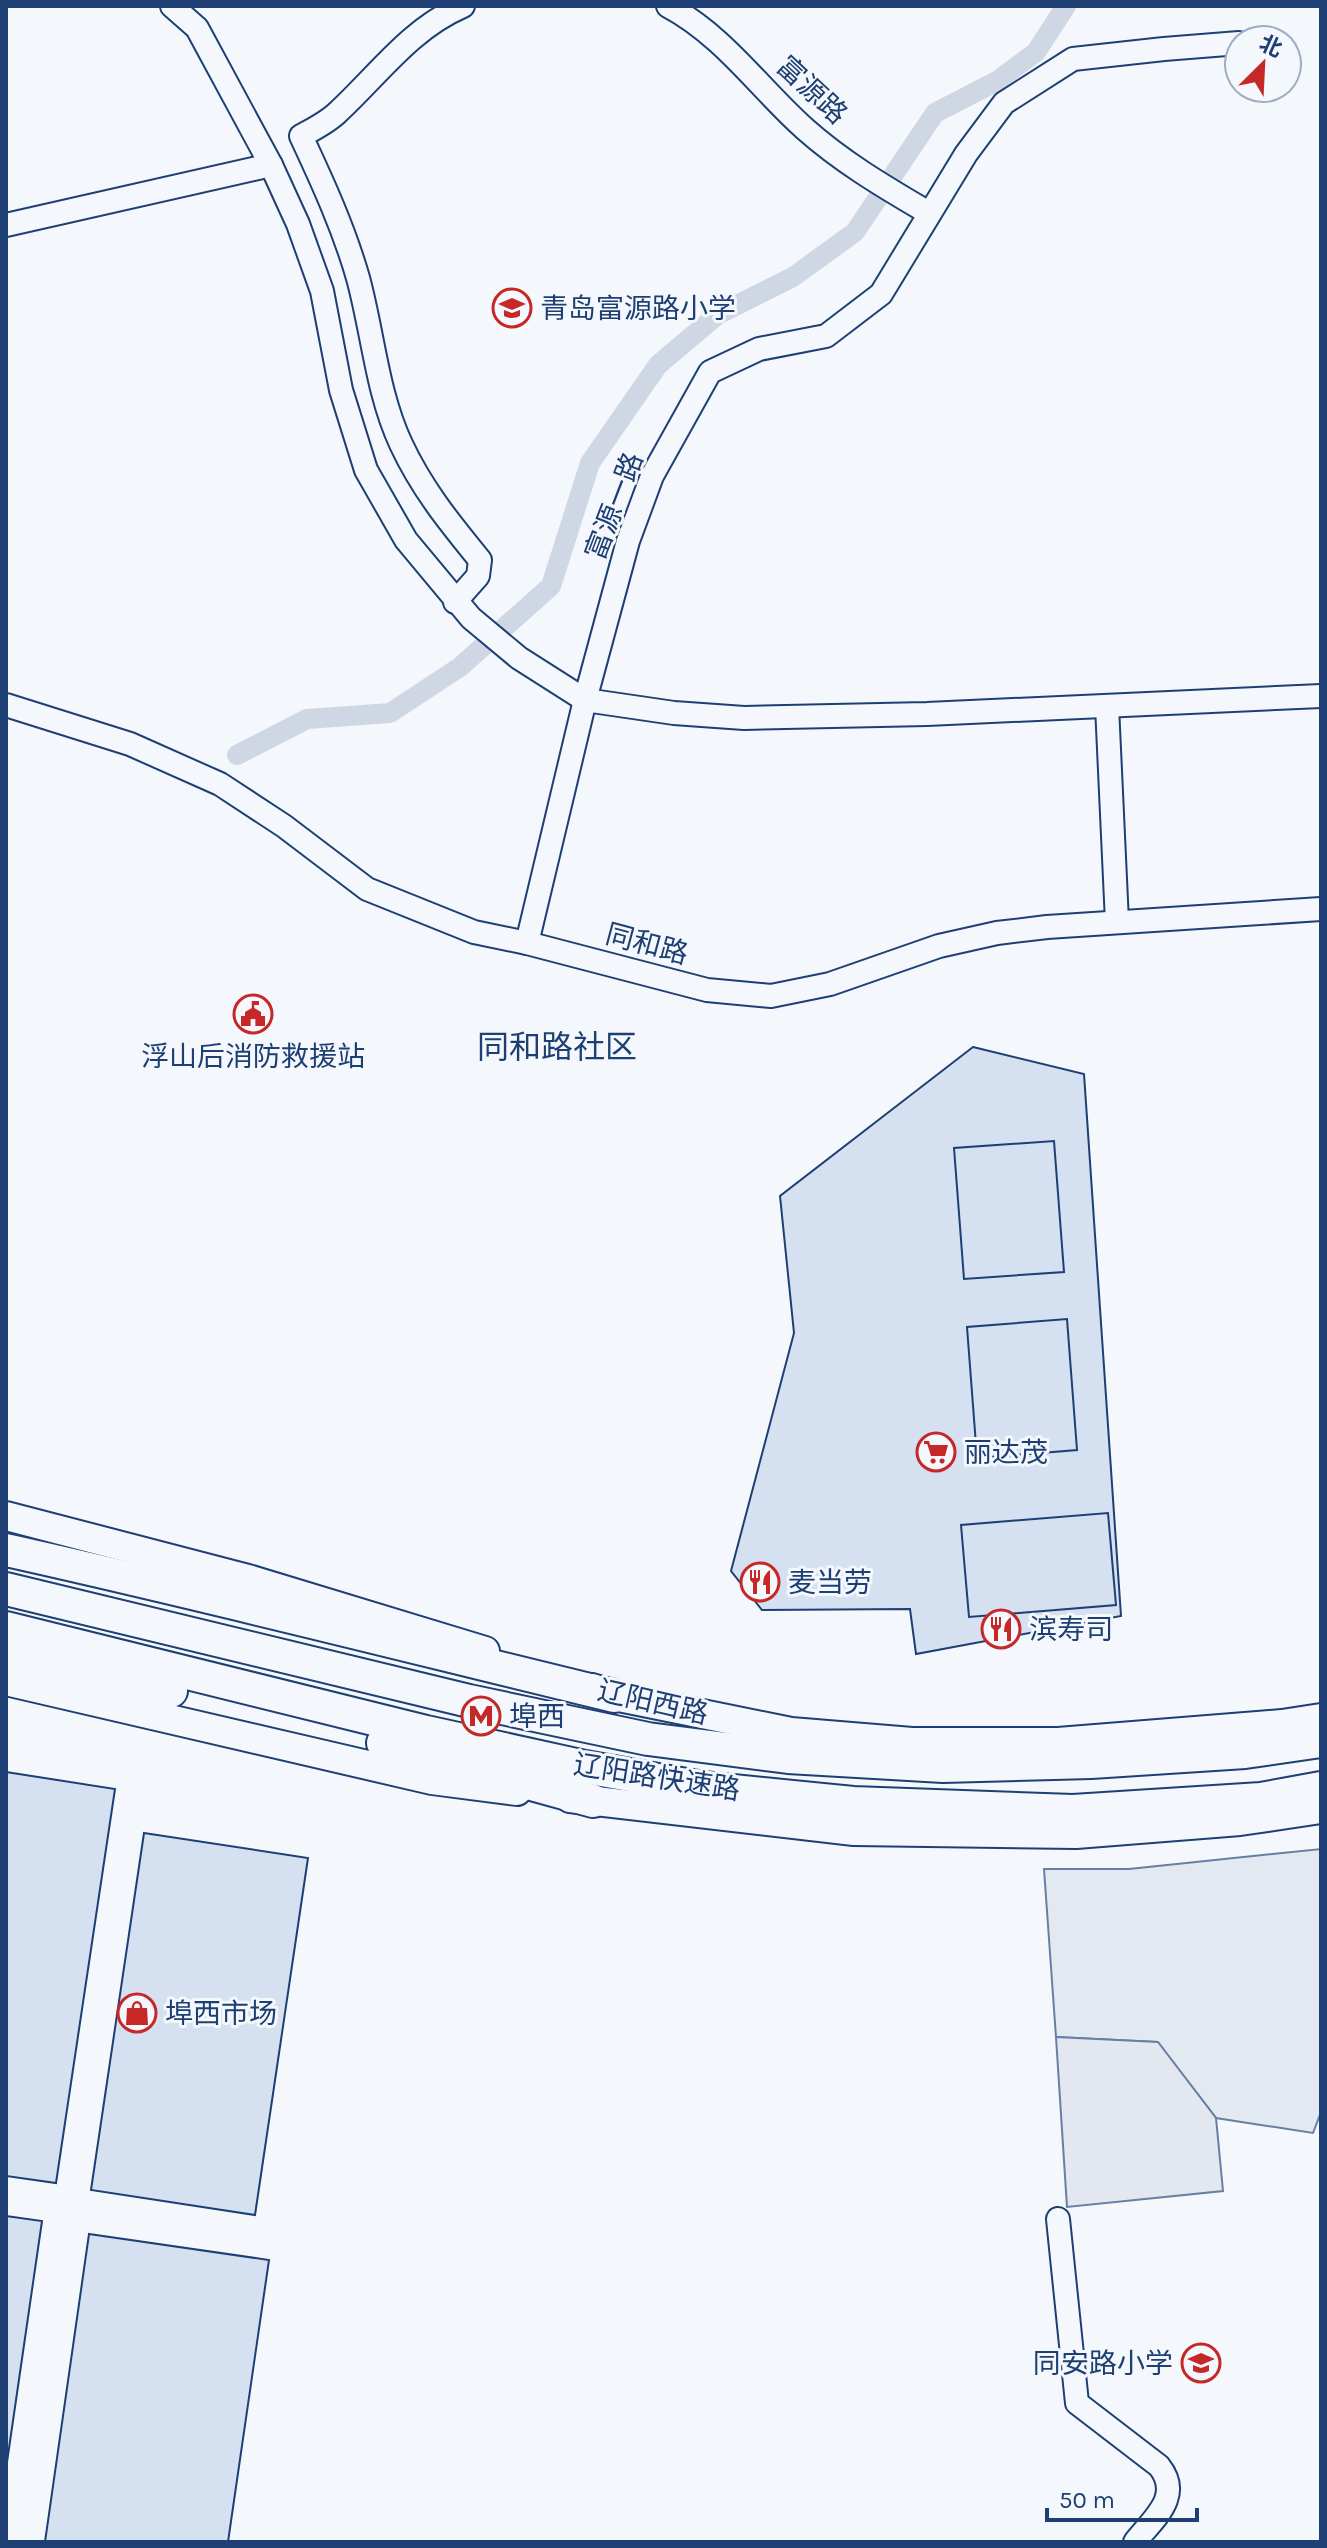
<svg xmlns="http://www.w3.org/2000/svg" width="1327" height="2548" font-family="Karla,'Noto Sans SC',sans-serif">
  <rect width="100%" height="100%" fill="#f4f7fb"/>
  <polygon fill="#e3e9f0" stroke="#687fa3" stroke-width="2" points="1321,1849 1321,2112 1313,2133 1216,2118 1157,2042 1056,2037 1044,1869 1129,1869"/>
  <polygon fill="#e3e8f0" stroke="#687fa3" stroke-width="2" points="1056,2037 1158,2042 1216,2118 1223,2191 1067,2207"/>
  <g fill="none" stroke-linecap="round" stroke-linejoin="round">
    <polyline stroke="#cfd7e4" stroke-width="20" points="237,755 307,719 390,713 460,667 551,586 590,463 658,365 717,315 793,277 855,232 935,113 997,81 1036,52 1066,6"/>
  </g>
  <g fill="#d5e0f0" stroke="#1d3f73" stroke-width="2">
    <polygon points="973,1047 1084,1074 1121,1616 916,1654 910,1609 762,1610 731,1571 794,1333 780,1196"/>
    <polygon points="1054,1141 1064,1272 964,1279 954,1148"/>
    <polygon points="1067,1319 1077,1450 977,1458 967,1327"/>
    <polygon points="1108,1513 1116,1605 969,1617 961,1525"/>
    <polygon points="6,1772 115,1789 56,2183 6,2176"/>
    <polygon points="144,1833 308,1858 255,2215 91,2190"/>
    <polygon points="6,2216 42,2221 6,2469"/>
    <polygon points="89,2234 269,2260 228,2542 45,2542"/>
  </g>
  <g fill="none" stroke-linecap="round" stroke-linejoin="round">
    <g stroke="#1d3f73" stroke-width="26">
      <g id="minor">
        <polyline points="172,6 197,28 271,165 298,224 322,291 341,390 366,470 406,540 471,618 519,658 585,700 674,713 744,718 927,714 1321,696"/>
        <path d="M668,6C723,35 760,89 805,129C841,161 881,185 922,209L928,216"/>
        <polyline points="6,225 271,165"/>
        <path d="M455,602L478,576L480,560C449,522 422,489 401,444C377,393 373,333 358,278C344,229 323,183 301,136C314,129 328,122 338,112C379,74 410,29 463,6"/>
        <polyline points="6,705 130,744 220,784 284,826 367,889 474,932 527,943 707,990 771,996 830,984 939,946 997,933 1047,927 1321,909"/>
        <polyline points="1107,706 1117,922"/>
        <polyline points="527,943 585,700 628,541 652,476 710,372 759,349 826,336 881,294 966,154 1004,103 1073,59 1164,49 1239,43"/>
        <path d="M1058,2219L1077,2403L1159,2466C1183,2496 1154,2518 1135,2542"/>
      </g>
    </g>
    <g stroke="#1d3f73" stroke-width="32">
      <g id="major">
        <polyline points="6,1516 248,1579 485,1651"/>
        <polyline points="6,1681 432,1780 517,1791"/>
        <polyline points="592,1688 614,1696 791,1732 912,1742 1058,1742 1282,1724 1321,1718"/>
        <polyline points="570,1798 854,1831 1076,1834 1240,1821 1321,1809"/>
      </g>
    </g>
    <g stroke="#1d3f73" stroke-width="36">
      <g id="highway">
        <path d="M6,1550C209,1595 412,1647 614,1696"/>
        <polyline points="6,1589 469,1701 648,1739 788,1757 943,1766 1091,1762 1245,1752 1321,1741"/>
        <polyline points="6,1628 426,1732 585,1767 703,1788 853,1803 1073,1811 1261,1799 1321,1788"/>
        <polyline points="6,1654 171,1691"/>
        <polyline points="383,1743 593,1801"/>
      </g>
    </g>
    <use href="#minor" stroke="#f4f7fb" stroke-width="22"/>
    <use href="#major" stroke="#f4f7fb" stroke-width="28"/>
    <use href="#highway" stroke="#f4f7fb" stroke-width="32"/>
  </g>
  <defs>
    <g id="school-ring" transform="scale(2)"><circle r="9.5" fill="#f4f7fb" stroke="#c62828" stroke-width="1.5"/><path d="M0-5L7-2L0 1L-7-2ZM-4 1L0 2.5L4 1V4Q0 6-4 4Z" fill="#c62828"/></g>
    <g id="civic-ring" transform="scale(2)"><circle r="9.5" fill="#f4f7fb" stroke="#c62828" stroke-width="1.5"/><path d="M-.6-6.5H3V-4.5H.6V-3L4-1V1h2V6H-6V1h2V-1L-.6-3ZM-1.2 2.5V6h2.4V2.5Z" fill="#c62828"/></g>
    <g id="supermarket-ring" transform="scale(2)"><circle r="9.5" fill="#f4f7fb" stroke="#c62828" stroke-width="1.5"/><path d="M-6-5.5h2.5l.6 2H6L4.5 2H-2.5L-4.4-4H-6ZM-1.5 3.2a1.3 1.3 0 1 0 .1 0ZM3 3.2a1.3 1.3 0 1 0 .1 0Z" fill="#c62828"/></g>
    <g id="restaurant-ring" transform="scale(2)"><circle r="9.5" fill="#f4f7fb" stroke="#c62828" stroke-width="1.5"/><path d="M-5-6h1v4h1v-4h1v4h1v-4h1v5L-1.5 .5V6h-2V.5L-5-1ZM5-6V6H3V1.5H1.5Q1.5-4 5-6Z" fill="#c62828"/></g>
    <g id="metro-ring" transform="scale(2)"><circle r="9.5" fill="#f4f7fb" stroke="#c62828" stroke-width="1.5"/><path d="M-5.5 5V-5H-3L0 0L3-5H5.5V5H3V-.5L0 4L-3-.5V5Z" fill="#c62828"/></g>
    <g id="shop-ring" transform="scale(2)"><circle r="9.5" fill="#f4f7fb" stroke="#c62828" stroke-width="1.5"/><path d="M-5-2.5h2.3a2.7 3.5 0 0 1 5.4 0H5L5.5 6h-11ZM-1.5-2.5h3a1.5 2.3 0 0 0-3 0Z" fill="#c62828"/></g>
  </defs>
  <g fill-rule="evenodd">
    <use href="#school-ring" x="512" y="308"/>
    <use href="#civic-ring" x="253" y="1014"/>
    <use href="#supermarket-ring" x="936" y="1452"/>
    <use href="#restaurant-ring" x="760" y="1582"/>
    <use href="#restaurant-ring" x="1001" y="1629"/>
    <use href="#metro-ring" x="481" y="1716"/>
    <use href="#shop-ring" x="137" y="2013"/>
    <use href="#school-ring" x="1201" y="2363"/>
  </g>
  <g text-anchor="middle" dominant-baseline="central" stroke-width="6" stroke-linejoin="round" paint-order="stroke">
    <g font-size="28" fill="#1d3f73" stroke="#f4f7fb">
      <text transform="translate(812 90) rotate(43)">富源路</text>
      <text transform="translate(614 506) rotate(-69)">富源一路</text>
      <text transform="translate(647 944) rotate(15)">同和路</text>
      <text transform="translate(653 1702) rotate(13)">辽阳西路</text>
      <text transform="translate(657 1777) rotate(9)">辽阳路快速路</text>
    </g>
    <g font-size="28" fill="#1d3f73" stroke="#f4f7fb" text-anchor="start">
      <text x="540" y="308">青岛富源路小学</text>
      <text x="253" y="1056" text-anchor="middle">浮山后消防救援站</text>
      <text x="964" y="1452">丽达茂</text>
      <text x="788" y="1582">麦当劳</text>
      <text x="1029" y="1629">滨寿司</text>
      <text x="509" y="1716">埠西</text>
      <text x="165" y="2013">埠西市场</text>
      <text x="1173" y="2363" text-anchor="end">同安路小学</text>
    </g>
    <g font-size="32" fill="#1d3f73" stroke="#f4f7fb">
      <text x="557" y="1047">同和路社区</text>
    </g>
  </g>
  <rect width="1327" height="2548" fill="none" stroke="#1d3f73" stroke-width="16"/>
  <g transform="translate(1263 64) rotate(24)"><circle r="38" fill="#f4f7fb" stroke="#9eadc5" stroke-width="2"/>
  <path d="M0-6L14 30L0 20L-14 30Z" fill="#c62828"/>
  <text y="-12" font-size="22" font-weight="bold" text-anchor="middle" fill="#1d3f73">北</text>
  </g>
  <path d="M1047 2508v12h150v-12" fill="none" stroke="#1d3f73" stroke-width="4"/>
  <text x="1059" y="2508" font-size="24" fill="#1d3f73" stroke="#f4f7fb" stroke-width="6" paint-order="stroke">50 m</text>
</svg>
